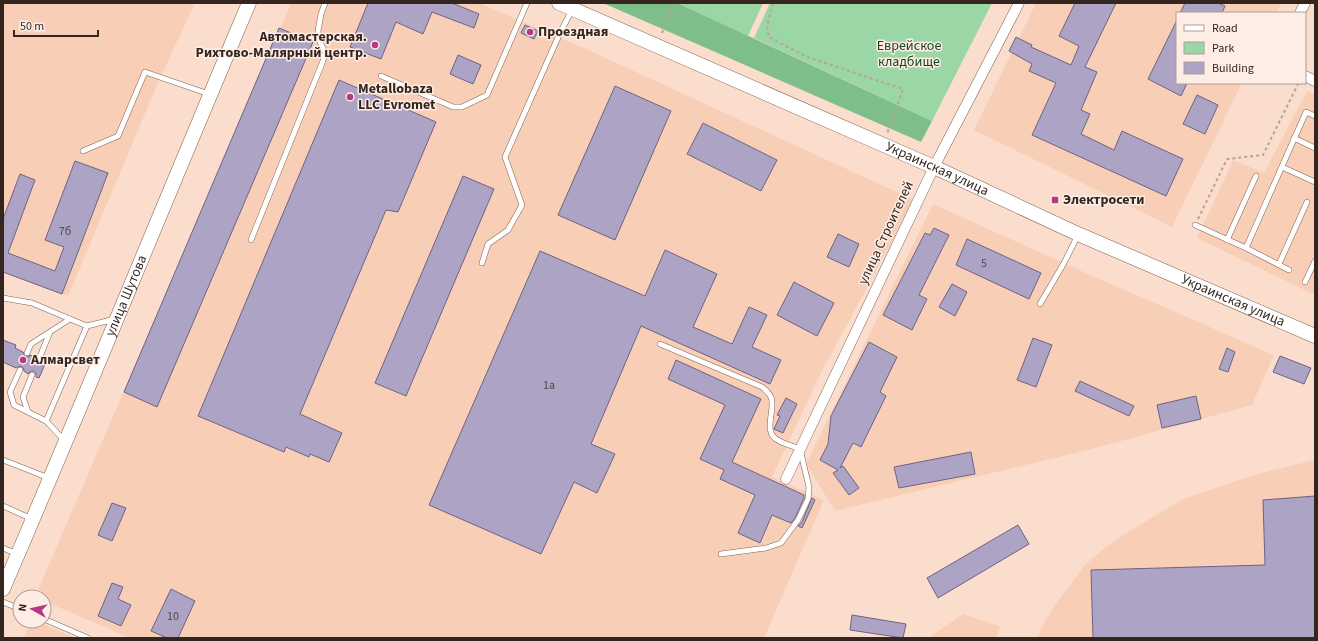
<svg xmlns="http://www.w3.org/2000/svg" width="1318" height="641" font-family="'Source Sans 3',sans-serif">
  <rect width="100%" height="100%" fill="#faddcd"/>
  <g fill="#f9ceb6">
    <polygon points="3,3 195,3 160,78 68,296 3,270"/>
    <polygon points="291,3 479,3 595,53 914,200 820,375 772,477 824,500 764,638 130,638 44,601 44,597 35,597"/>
    <polygon points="1036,3 1281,3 1276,13 1177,13 1177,83 1242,83 1172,227 974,130"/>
    <polygon points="1307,91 1315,95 1315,295 1197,238 1233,160 1264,173"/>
    <polygon points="933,204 1088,274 1274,355 1252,405 1092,449 835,511 806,464"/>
    <polygon points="1315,460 1315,638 1037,638 1045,621 1057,602 1085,565 1107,546 1128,532 1183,499 1257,474"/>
    <polygon points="963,614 1000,626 997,638 928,638"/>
    <polygon points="31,621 36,621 75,638 24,638"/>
  </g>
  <g fill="#9bd6a6">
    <polygon points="677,3 763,3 748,36"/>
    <polygon points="770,3 992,3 932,121 754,38"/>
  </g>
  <polygon fill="#7dbe8a" points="603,3 677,3 932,121 921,142"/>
  <g fill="#ada3c5" stroke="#6c6382">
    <polygon points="368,3 452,3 479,14 474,28 432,12 423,34 396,22 381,59 350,47"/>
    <polygon points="1075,3 1116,3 1085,67 1097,72 1081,110 1090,114 1081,134 1114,150 1122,131 1183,159 1166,196 1032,135 1056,83 1029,71 1032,64 1009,51 1016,37 1032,45 1031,47 1071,65 1079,46 1059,36"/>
    <polygon points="1185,3 1218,3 1225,6 1222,13 1180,13"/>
    <polygon points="1177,20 1177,83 1187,83 1181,96 1148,79"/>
    <polygon points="525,25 538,31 534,39 521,33"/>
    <polygon points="279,28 313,42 157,407 124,392"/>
    <polygon points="458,55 481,65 473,84 450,74"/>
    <polygon points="339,80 436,122 398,212 386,210 300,414 342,433 329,462 310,454 309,457 286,447 284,452 198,416"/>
    <polygon points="615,86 671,111 615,240 558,215"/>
    <polygon points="1197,95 1218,105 1205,134 1183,124"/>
    <polygon points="703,123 777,160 761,191 687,154"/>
    <polygon points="75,161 108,173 62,294 3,272 3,219 20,174 35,180 8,253 55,271 64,247 45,240"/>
    <polygon points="463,176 494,189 406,396 375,383"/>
    <polygon points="934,228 949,235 919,295 927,299 912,330 883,315 925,233 930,235"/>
    <polygon points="838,234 859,244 849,267 827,257"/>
    <polygon points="967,239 1041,273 1029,299 956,265"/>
    <polygon points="665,250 717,274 693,327 732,344 749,307 767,315 752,347 781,360 770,384 641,326 591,444 615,454 597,493 574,482 541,554 429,505 540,251 645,296"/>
    <polygon points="794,282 834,303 817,336 777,315"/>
    <polygon points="952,284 967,292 955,316 939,307"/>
    <polygon points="1033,338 1052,345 1036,387 1017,380"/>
    <polygon points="3,340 16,345 15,348 23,352 25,356 28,357 30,355 35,357 36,361 38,363 41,362 43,360 46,362 39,378 36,377 36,374 34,371 31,371 28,374 24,371 23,368 21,366 18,367 16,368 3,362"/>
    <polygon points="869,342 897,357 880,392 886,396 861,447 853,443 840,468 843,466 859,488 849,495 833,473 838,470 820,460 828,444 831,416"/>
    <polygon points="1227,348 1235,352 1228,372 1219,369"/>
    <polygon points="1280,356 1311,368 1304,384 1273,372"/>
    <polygon points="676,360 761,399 732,462 804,495 804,498 795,518 791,523 772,515 760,543 738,533 755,495 720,479 724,470 700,459 725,405 668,379"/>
    <polygon points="1080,381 1134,406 1129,416 1075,391"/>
    <polygon points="1196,396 1201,419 1162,428 1157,405"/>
    <polygon points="786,398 797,404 783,433 774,429 780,416 777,415"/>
    <polygon points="971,452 975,474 899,488 894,467"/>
    <polygon points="1315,496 1315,638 1093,638 1091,570 1265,565 1263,500"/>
    <polygon points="812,498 815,500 802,528 798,526 802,522"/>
    <polygon points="112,503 126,508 112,541 98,535"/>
    <polygon points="1018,525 1029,544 938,598 927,578"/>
    <polygon points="112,583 123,587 118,599 131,605 121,626 98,616"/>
    <polygon points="171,589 195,601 178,638 167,638 151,631"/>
    <polygon points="852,615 906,624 903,638 850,630"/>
  </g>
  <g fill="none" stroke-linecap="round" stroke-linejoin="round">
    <g stroke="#826250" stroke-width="6">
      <g id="lane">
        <polyline points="381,76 453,107 462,107 487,95 527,3"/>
        <polyline points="1294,138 1315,148"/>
        <polyline points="83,151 118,136 145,72 209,94"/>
        <polyline points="1282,167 1315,182"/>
        <polyline points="1195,225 1246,248 1289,270"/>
        <polyline points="251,240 323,61 325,52 320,42 318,31 321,14 325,3"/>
        <polyline points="1227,240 1256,176"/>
        <polyline points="1246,248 1306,112 1315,116"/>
        <polyline points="482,263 488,244 508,230 522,205 505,157 560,33 572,10"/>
        <polyline points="1279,264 1307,202"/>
        <polyline points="1305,282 1315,261"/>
        <polyline points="3,298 32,303 70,319"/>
        <polyline points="1040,304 1064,263 1078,235"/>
        <path d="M660,344L762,387C766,390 769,393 771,397C776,408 763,430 776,439C783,444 793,446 800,449L809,487L808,499L798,520L781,543L766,548L721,554"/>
        <polyline points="27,353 31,344 70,319 87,326"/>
        <polyline points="39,359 50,332"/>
        <polyline points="20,370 10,392 14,405 46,421"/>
        <polyline points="28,412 23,397 32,375"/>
        <polyline points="64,440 46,421 87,326 115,319"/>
        <polyline points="3,460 49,478"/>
        <polyline points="3,506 32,519"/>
        <polyline points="3,548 17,554"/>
        <polyline points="3,602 20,609"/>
        <polyline points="44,619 88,638"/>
      </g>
    </g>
    <g stroke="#826250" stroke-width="11">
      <g id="street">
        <polyline points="1300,13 1305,3"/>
        <polyline points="1305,76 1315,81"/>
        <polyline points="786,479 934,167 1019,3"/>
      </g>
    </g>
    <g stroke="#826250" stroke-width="15">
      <g id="secondary">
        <path id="s1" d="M559,3L934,167L1078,234L1315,336"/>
        <path id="s2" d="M3,589C87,394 166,198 249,3"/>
      </g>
    </g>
    <g stroke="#b9a194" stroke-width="2" stroke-dasharray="3 3" stroke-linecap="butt">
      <polyline points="773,3 767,26 769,37 807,57 903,89 887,134"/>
      <polyline points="662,33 673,3"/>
      <polyline points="1198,219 1227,159 1263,155 1298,84"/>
    </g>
    <use href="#lane" stroke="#fff" stroke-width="5"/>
    <use href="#street" stroke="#fff" stroke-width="10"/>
    <use href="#secondary" stroke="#fff" stroke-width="14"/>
  </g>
  <g fill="#b83884" stroke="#fdede5" stroke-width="1.5">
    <circle cx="530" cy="32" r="4"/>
    <circle cx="375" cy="45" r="4"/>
    <circle cx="350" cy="97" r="4"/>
    <rect x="1051" y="196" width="8" height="8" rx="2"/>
    <circle cx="23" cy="360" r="4"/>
  </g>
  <g text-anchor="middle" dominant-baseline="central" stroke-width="3" stroke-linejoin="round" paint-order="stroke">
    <g font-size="12" fill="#524548">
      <text x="65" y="231">7б</text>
      <text x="984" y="263">5</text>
      <text x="549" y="385">1а</text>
      <text x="173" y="616">10</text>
    </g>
    <g font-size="14" font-weight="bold" fill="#34261f" stroke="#fdede5" text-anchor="start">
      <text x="538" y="32">Проездная</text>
      <text x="367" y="37" text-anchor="end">Автомастерская.<tspan x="367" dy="16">Рихтово-Малярный центр.</tspan></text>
      <text x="358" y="89">Metallobaza<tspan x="358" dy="16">LLC Evromet</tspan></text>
      <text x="1063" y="200">Электросети</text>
      <text x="31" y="360">Алмарсвет</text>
    </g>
    <g font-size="14" fill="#144422" stroke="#fdede5">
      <text x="909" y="46">Еврейское<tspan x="909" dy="16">кладбище</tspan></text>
    </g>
    <g font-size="14" fill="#34261f" stroke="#fdede5">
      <text stroke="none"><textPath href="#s1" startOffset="413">Украинская улица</textPath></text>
      <text transform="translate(886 233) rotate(-65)">улица Строителей</text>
      <text stroke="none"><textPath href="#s2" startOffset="318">улица Шутова</textPath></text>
      <text stroke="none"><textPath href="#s1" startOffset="737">Украинская улица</textPath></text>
    </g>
  </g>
  <rect width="1318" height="641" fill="none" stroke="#34261f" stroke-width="8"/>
  <rect x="1176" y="12" width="130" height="72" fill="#fdede5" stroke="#ad9d96"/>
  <rect x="1184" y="25" width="20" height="6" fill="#ffffff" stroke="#ad9d96"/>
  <text x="1212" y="32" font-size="12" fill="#34261f">Road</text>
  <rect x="1184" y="42" width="20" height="12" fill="#9bd6a6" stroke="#ad9d96"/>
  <text x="1212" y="52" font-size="12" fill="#34261f">Park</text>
  <rect x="1184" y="62" width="20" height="12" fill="#ada3c5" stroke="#ad9d96"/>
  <text x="1212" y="72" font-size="12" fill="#34261f">Building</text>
  <g transform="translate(32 609) rotate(278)"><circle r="19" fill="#fdede5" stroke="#ad9d96"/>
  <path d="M0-3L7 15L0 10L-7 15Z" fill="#b83884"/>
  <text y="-6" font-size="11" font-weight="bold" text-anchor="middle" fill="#34261f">N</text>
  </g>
  <path d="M14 30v6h84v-6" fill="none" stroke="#34261f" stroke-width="2"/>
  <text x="20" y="30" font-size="12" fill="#34261f" stroke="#fdede5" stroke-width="3" paint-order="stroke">50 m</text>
</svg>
